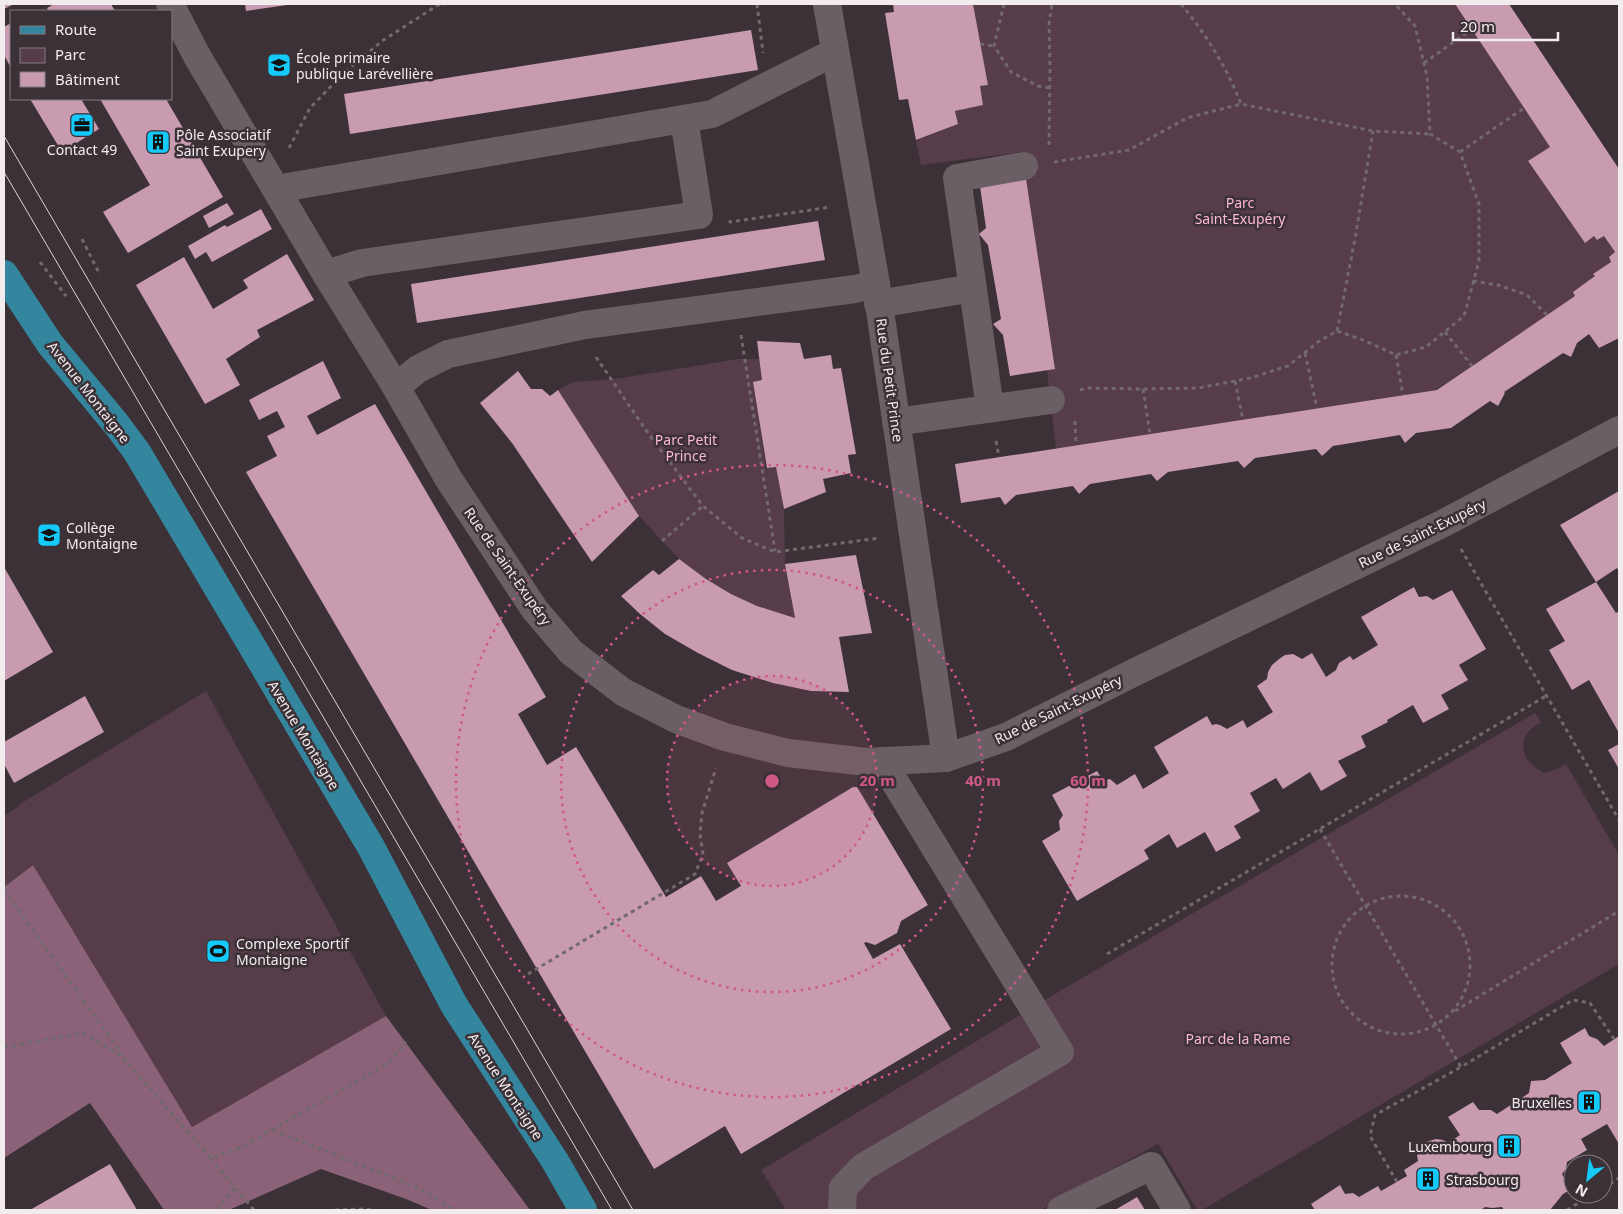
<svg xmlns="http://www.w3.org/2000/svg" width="1623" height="1214" font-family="'Noto Sans',sans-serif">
  <rect width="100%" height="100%" fill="#3b3136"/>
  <g fill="#573c4a">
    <polygon points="973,4 1455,4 1550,147 1528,162 1585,243 1594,236 1597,240 1604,236 1615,252 1609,257 1611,262 1594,274 1595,276 1573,292 1575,296 1437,390 1056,449 1047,370 1055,368 1021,152 921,165 916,141 958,124 955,111 983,105 980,86 988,85"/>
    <polygon points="738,359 760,359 762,380 753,382 766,468 776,467 784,509 785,564 795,618 757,606 731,594 706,579 679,559 639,516 558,390 574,382 615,379"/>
    <polygon points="206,691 386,1016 192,1127 33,865 4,887 4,816 20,805 20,804"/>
    <path d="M1535,713L1541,722C1514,736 1520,761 1544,773L1555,770L1566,764L1619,855V964L1202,1210H1197L1158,1144L1066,1194L1041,1210H786L761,1170L1065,988Z"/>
  </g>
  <polygon fill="#8b6277" points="33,865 192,1127 386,1016 530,1210 432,1210 406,1199 321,1169 229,1210 164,1210 90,1103 4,1158 4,887"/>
  <g fill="#c89bb1">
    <polygon points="4,4 14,4 4,9"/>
    <polygon points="54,4 111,4 115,11 49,11 47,8"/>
    <polygon points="245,4 287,4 287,5 246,11"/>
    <polygon points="893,4 973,4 988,85 980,86 983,105 955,111 958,124 916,140 908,99 899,100 885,13 894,12"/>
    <polygon points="1455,4 1509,4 1619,169 1619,338 1599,348 1589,334 1577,343 1571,357 1563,353 1504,392 1505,393 1498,406 1490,401 1451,428 1416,433 1405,443 1400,435 1333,446 1322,456 1316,449 1255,458 1244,468 1238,461 1168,472 1157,481 1151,474 1090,484 1079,494 1073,486 1016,495 1005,505 1000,497 961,503 955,464 1437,390 1575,296 1573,292 1595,276 1593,274 1611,262 1609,257 1615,252 1604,236 1597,240 1594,236 1585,243 1528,161 1550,147"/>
    <polygon points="11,23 11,68 4,55 4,27"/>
    <polygon points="751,30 758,70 350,134 344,94"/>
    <polygon points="30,99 81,99 99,129 62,152"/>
    <polygon points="100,99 166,99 223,197 128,253 103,212 150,185"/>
    <polygon points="1026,179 1055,369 1010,376 1003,335 993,324 1001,319 988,245 979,234 986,228 980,186"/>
    <polygon points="227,203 234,214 209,228 203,216"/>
    <polygon points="261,209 272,229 212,262 206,252 195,259 188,246 225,225 227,227"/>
    <polygon points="818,221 825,260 417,323 411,284"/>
    <polygon points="287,254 314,300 257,330 260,337 226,359 240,385 205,404 136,285 184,257 213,309 248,288 243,280"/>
    <polygon points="757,341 800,343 804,359 831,355 833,369 841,368 856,454 848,455 851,473 823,479 826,492 784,509 776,467 767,468 753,382 762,380"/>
    <polygon points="323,361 341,398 307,416 317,435 375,404 546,697 518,714 547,765 576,747 666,897 701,876 716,901 741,886 727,863 853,787 857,787 928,905 901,921 897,933 875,945 866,942 864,943 873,959 900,944 951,1029 741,1154 725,1126 654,1169 246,472 277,456 267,436 285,427 277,411 259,420 249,400"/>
    <polygon points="518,371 531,389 542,389 550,396 558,390 639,516 592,562 512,443 480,403"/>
    <polygon points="1619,491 1619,572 1617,568 1596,582 1560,525"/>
    <polygon points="856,555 872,633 839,637 849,692 811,691 773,683 732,670 698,653 665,634 640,614 621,596 653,570 659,575 679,559 706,579 731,594 757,606 795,618 785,564"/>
    <polygon points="4,567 53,652 4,681"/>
    <polygon points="1596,582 1616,613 1619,611 1619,733 1589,680 1572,690 1549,650 1565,641 1546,609"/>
    <polygon points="1414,587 1419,597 1427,596 1433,600 1452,590 1486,649 1459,665 1468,680 1441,695 1449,709 1423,723 1413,705 1387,720 1388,722 1361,736 1366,747 1338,761 1347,776 1321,791 1310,772 1283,789 1276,778 1250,793 1260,811 1234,826 1241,838 1216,852 1205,832 1177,848 1169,834 1144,850 1149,859 1077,901 1042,841 1060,830 1059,821 1063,815 1052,795 1097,771 1103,781 1110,779 1117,785 1135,774 1143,789 1169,773 1154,747 1207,716 1212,725 1216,724 1220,725 1227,729 1243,720 1247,728 1273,712 1257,686 1267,679 1268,672 1272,665 1279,659 1285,655 1293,654 1302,659 1312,653 1326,677 1336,670 1339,663 1350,656 1353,660 1378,645 1361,617"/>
    <polygon points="85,696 104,732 14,783 4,764 4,742"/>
    <polygon points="1619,744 1619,769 1608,750"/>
    <polygon points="1585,1028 1589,1036 1597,1039 1604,1046 1619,1036 1619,1144 1607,1124 1581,1139 1587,1150 1567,1162 1566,1169 1562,1174 1570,1190 1563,1194 1550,1210 1504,1210 1502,1207 1492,1208 1485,1207 1481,1210 1315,1210 1311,1204 1340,1185 1345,1194 1353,1193 1359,1197 1378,1186 1381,1191 1407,1176 1404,1170 1418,1161 1417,1155 1423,1145 1429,1141 1436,1139 1443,1140 1448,1143 1460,1135 1448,1117 1473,1102 1479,1110 1491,1110 1497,1114 1529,1093 1531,1081 1545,1080 1572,1063 1560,1043"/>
    <polygon points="110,1164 137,1210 30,1210"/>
    <polygon points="1137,1197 1145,1210 1115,1210"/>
  </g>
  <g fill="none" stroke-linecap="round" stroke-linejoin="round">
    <g stroke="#72696e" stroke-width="3" stroke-dasharray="4 4" stroke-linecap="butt">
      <polyline points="757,4 763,53"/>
      <polyline points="1004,4 994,46 1011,72 1038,86 1050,88"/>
      <path d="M1181,4C1206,34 1227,68 1241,104"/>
      <polyline points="980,44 994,46"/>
      <polyline points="1424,63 1472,29"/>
      <polyline points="1049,145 1050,66 1049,24 1052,4"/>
      <polyline points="289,148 310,108 344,73 382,41 438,5 445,4"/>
      <polyline points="1460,152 1524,108"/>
      <polyline points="1054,162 1129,150 1187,118 1241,104 1373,131 1430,134"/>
      <polyline points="730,220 730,222 831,207"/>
      <polyline points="82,239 100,275"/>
      <polyline points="40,262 66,296"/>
      <polyline points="1473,281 1498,285 1527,295 1547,315"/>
      <polyline points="1337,331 1355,239 1373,131"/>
      <polyline points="1445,332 1472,366"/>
      <polyline points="741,335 775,551"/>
      <polyline points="1305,353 1317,408"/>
      <polyline points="1396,355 1403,395"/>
      <polyline points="596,357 650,436 703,506 742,538 775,552 880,538"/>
      <polyline points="1235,381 1243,420"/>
      <polyline points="1143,389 1150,434"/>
      <polyline points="1080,390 1087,388 1141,389 1199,388 1250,378 1288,366 1318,342 1337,331 1363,340 1396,355 1426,347 1464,316 1479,261 1479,204 1460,152 1430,134 1427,76 1415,26 1395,4"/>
      <polyline points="1075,421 1076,445"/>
      <polyline points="996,441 999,457"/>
      <polyline points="662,541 703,506"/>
      <polyline points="1461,549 1619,820"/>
      <polyline points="1320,829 1461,1067 1573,1000 1590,1003 1614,1039"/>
      <polyline points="4,890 122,1054"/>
      <circle cx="1401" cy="965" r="69"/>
      <polyline points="1107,954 1546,696"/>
      <polyline points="528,974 695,874 703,854 700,834 702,813 716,768"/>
      <polyline points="1455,1011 1619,911"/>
      <polyline points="4,1047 83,1033 123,1057 210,1158 238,1149 389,1063 406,1042"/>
      <polyline points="273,1130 421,1189 454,1210"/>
      <polyline points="210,1158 254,1210"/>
      <polyline points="1397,1182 1370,1136 1375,1115 1461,1067"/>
      <polyline points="1603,1188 1619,1178"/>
      <polyline points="217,1210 235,1187"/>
      <polyline points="335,1210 363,1209 372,1210"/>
      <polyline points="1567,1210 1593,1194"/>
    </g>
    <g stroke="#6a5f64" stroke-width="28">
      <polyline points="170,4 197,56 326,274 396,387 448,478 535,610 571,652 623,692 676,719 725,737 788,753 866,762 946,758 1006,737 1135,672 1444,523 1619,430"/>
      <polyline points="827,4 876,284 946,758"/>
      <polyline points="276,189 712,114 835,52"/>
      <polyline points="326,274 362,263 699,215 684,119"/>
      <polyline points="878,304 973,288"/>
      <polyline points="396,387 418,369 448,354 585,325 855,289 876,284"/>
      <polyline points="990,408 957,178 1024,166"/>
      <polyline points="896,422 1051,400"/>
      <polyline points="842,1210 843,1188 863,1167 1060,1052 882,761"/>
      <polyline points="1061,1210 1151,1166 1177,1210"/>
    </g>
    <polyline stroke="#34869f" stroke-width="28" points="4,274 50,344 117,425 137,452 371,847 454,1005 555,1161 583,1210"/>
    <g stroke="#dcd6d9" stroke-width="1">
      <polyline points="4,136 633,1210"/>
      <polyline points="4,172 612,1210"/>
    </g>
  </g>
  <circle cx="772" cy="781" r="105" fill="#d05887" fill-opacity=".12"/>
  <g fill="none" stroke="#d05887" stroke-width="2.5" stroke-dasharray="2.5 5">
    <circle cx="772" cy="781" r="105"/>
    <circle cx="772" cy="781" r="211"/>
    <circle cx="772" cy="781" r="316"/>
  </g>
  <defs>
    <g id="school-square" transform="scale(1.25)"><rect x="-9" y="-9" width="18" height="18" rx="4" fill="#13cafb" stroke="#3b3136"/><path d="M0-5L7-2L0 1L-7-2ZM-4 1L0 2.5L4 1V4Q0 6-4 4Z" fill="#111"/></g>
    <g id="office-square" transform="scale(1.25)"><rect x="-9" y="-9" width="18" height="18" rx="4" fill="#13cafb" stroke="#3b3136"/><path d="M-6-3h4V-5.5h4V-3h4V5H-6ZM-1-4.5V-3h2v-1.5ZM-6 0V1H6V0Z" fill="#111"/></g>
    <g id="building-square" transform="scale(1.25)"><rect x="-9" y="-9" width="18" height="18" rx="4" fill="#13cafb" stroke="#3b3136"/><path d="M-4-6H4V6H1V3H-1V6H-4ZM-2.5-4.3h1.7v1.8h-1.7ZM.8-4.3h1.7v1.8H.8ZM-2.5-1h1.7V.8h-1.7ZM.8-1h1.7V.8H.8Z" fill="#111"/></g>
    <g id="stadium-square" transform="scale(1.25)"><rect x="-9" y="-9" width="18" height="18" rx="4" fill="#13cafb" stroke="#3b3136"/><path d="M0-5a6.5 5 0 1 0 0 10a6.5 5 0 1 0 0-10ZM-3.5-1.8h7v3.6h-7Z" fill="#111"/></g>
  </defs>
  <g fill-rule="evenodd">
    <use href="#school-square" x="279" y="65"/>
    <use href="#office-square" x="82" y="125"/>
    <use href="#building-square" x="158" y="142"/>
    <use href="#school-square" x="49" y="535"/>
    <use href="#stadium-square" x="218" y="951"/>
    <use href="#building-square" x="1589" y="1102"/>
    <use href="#building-square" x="1509" y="1146"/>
    <use href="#building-square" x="1428" y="1179"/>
  </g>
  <g text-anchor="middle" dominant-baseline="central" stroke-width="5" stroke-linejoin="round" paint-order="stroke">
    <g font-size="14" fill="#f2ecef" stroke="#3b3136" text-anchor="start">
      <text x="296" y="57">École primaire<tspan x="296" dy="16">publique Larévellière</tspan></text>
      <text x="176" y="134">Pôle Associatif<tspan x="176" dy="16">Saint Exupery</tspan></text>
      <text x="82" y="149" text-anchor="middle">Contact 49</text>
      <text x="66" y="527">Collège<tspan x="66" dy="16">Montaigne</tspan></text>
      <text x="236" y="943">Complexe Sportif<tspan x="236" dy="16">Montaigne</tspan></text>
      <text x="1572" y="1102" text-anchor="end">Bruxelles</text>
      <text x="1492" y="1146" text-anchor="end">Luxembourg</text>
      <text x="1446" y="1179">Strasbourg</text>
    </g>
    <g font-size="14" fill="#fcb7da" stroke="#3b3136">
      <text x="1240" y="202">Parc<tspan x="1240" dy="16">Saint-Exupéry</tspan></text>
      <text x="686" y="439">Parc Petit<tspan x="686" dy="16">Prince</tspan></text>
      <text x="1238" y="1038">Parc de la Rame</text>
    </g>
    <g font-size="14" fill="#f2ecef" stroke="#3b3136">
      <text transform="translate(890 380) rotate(82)">Rue du Petit Prince</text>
      <text transform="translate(89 392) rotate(52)">Avenue Montaigne</text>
      <text transform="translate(1422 533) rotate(-26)">Rue de Saint-Exupéry</text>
      <text transform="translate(508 566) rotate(55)">Rue de Saint-Exupéry</text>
      <text transform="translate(1058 709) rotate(-26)">Rue de Saint-Exupéry</text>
      <text transform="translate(304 735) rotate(59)">Avenue Montaigne</text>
      <text transform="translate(506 1086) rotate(57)">Avenue Montaigne</text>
    </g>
  </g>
  <circle cx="772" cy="781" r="8" fill="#d05887" stroke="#3b3136" stroke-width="2.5"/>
  <g font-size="15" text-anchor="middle" font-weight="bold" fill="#d05887" stroke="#3b3136" stroke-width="5" stroke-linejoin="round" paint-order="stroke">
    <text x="877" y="786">20 m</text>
    <text x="983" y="786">40 m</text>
    <text x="1088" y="786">60 m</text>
  </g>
  <rect width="1623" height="1214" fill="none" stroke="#f2ecef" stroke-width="10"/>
  <rect x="10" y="10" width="162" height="90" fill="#3b3136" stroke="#847c80"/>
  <rect x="20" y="26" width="25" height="8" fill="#34869f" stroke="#847c80"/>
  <text x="55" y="35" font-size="15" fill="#f2ecef">Route</text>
  <rect x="20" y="48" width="25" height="15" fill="#573c4a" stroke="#847c80"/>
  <text x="55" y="60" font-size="15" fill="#f2ecef">Parc</text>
  <rect x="20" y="72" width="25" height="15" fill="#c89bb1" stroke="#847c80"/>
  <text x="55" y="85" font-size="15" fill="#f2ecef">Bâtiment</text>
  <g transform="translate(1588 1179) rotate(209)"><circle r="24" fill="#3b3136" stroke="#847c80"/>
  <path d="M0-4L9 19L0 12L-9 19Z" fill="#13cafb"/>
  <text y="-8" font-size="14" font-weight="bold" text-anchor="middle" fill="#f2ecef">N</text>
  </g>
  <path d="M1453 32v8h105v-8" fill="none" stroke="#f2ecef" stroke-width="2.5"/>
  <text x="1460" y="32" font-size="15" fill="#f2ecef" stroke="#3b3136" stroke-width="4" paint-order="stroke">20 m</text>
</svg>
